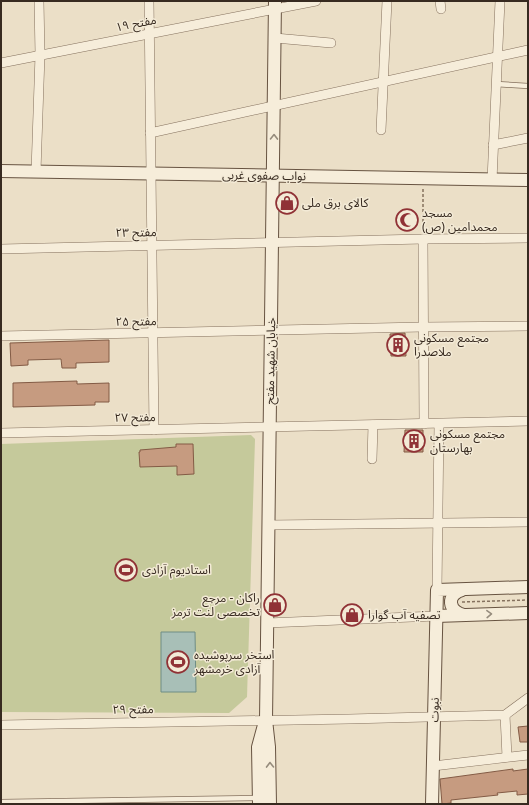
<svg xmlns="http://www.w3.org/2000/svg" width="529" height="805" font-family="Georgia,'Noto Sans Arabic',serif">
  <rect width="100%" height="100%" fill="#ebdfc7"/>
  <polygon fill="#c5c99b" points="251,435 255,439 247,697 229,713 1,712 1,444"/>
  <polygon fill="#a8bfb7" stroke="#6f8d85" points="161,632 195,632 196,692 161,692"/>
  <g fill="#c69b80" stroke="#835b45">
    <polygon points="405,333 406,356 391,356 390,334"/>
    <polygon points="109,340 109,362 76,363 76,368 62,368 61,359 28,360 28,365 11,366 10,343"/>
    <polygon points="77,381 77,384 109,383 109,402 95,402 95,405 13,407 13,383"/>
    <polygon points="405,430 423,430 423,452 404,452"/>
    <polygon points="176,444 193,444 194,474 177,475 177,466 140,467 139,452 140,452 140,450 176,447"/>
    <polygon points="528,726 528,742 520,742 518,727"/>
    <polygon points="513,769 513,771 528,769 528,794 517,795 517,791 497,793 498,795 451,800 451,803 442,804 440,779"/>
  </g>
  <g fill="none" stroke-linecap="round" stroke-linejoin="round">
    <g stroke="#85715e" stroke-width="6">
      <g id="lane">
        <polyline points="496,84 528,86"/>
        <polyline points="1,802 257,798"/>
      </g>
    </g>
    <g stroke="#85715e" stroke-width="10">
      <g id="street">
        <polyline points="149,1 154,430"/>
        <polyline points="440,1 441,9"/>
        <polyline points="275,38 331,43"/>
        <polyline points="1,63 316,1"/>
        <polyline points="381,130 387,1"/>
        <polyline points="150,133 528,50"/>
        <polyline points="493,145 528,138"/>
        <polyline points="36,171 40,55 39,1"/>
        <polyline points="492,180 500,1"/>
        <polyline points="423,239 424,424"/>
        <polyline points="1,249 423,239 528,238"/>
        <polyline points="1,336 423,327 528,326"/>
        <polyline points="1,433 528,421"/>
        <polyline points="372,459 373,425"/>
        <polyline points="268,525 528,522"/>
        <polyline points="437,590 439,424"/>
        <polyline points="267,623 436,616"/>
        <polyline points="505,715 507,757"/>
        <polyline points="1,725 349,719 505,715 528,698"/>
        <polyline points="433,766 528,755"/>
      </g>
    </g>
    <g stroke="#675341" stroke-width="14">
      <g id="secondary">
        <polyline points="1,171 528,180"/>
        <path d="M462,590C446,595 448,611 464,615"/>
        <polyline points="436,616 528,613"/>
        <polyline points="259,804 258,747 264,725"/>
        <polyline points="270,804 269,747 266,720 275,1"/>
        <polyline points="432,804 437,590 528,587"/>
      </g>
    </g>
    <g stroke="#85715e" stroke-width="1.5" stroke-dasharray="3 2" stroke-linecap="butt">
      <polyline points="423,189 423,231"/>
      <polyline points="462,602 528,600"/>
    </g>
    <use href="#lane" stroke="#f6edda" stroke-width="4.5"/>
    <use href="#street" stroke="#f6edda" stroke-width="9"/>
    <use href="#secondary" stroke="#f6edda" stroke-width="12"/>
  </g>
  <defs><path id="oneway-chevron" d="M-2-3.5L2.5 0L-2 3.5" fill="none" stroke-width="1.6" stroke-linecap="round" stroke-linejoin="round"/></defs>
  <g stroke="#968c7d">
    <use href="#oneway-chevron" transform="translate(274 137) rotate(-89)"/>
    <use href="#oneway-chevron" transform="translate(489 614) rotate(-2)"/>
    <use href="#oneway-chevron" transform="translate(270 765) rotate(-91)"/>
  </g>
  <defs>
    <g id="shop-ring" transform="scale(1.15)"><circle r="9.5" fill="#f3ead6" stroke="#903236" stroke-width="1.5"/><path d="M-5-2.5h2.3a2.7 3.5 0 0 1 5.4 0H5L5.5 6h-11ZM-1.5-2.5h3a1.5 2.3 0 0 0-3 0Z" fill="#903236"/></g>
    <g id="mosque-ring" transform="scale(1.15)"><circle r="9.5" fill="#f3ead6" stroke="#903236" stroke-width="1.5"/><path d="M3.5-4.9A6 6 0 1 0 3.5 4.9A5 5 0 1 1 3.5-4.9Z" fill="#903236"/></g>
    <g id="building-ring" transform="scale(1.15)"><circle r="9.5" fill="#f3ead6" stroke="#903236" stroke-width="1.5"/><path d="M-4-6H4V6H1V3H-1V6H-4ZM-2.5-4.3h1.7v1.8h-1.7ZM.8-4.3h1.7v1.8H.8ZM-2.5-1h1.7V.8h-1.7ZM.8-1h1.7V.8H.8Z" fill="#903236"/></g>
    <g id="stadium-ring" transform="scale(1.15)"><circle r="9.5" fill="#f3ead6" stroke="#903236" stroke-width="1.5"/><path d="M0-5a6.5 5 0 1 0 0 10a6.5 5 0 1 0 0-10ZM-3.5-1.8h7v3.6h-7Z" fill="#903236"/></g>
  </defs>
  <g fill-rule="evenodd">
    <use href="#shop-ring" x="287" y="203"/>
    <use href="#mosque-ring" x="407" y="220"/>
    <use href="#building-ring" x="398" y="345"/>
    <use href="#building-ring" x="414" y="441"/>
    <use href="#stadium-ring" x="126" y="570"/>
    <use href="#shop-ring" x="275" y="605"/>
    <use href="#shop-ring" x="352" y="615"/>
    <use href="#stadium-ring" x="178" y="662"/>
  </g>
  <g text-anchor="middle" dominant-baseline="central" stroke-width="3" stroke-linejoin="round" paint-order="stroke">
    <g font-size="12" fill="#372a20" stroke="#f3ead6">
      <text transform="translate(136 24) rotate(-11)">مفتح ۱۹</text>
      <text transform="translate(264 176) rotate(1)">نواب صفوی غربی</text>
      <text transform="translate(136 233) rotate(-1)">مفتح ۲۳</text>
      <text transform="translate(136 322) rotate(-1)">مفتح ۲۵</text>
      <text transform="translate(271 361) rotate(-89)">خیابان شهید مفتح</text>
      <text transform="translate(135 418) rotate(-1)">مفتح ۲۷</text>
      <text transform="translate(133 710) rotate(-1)">مفتح ۲۹</text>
      <text transform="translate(435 710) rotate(-89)">نبوت</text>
    </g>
    <g font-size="12" fill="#372a20" stroke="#f3ead6" text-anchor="start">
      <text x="302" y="203">کالای برق ملی</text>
      <text x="422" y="213">مسجد<tspan x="422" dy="14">محمدامین (ص)</tspan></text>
      <text x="414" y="338">مجتمع مسکونی<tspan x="414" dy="14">ملاصدرا</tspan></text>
      <text x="430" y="434">مجتمع مسکونی<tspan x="430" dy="14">بهارستان</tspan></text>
      <text x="142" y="570">استادیوم آزادی</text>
      <text x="260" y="598" text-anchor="end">راکان - مرجع<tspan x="260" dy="14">تخصصی لنت ترمز</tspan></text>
      <text x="368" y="615">تصفیه آب گوارا</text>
      <text x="194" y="655">استخر سرپوشیده<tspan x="194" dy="14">آزادی خرمشهر</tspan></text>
    </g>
  </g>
  <rect width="529" height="805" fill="none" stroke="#372a20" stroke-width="4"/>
</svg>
